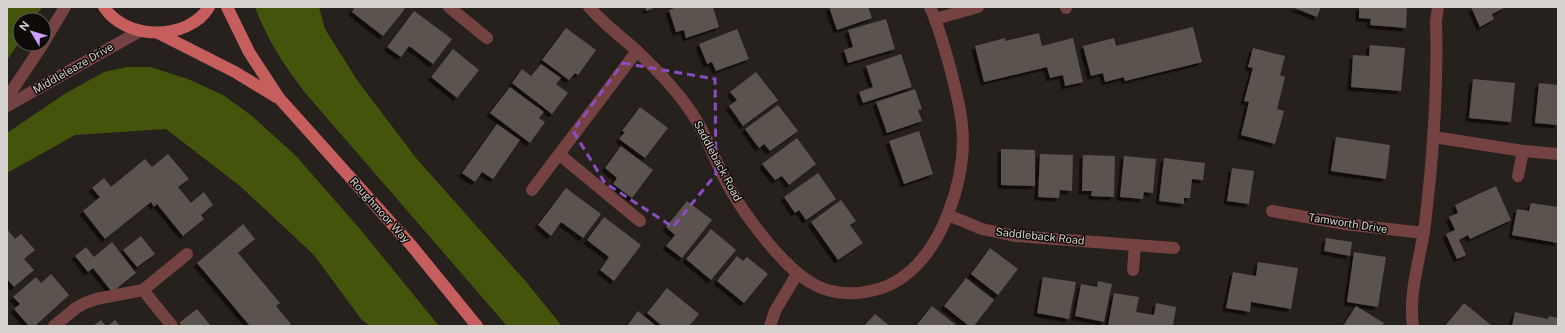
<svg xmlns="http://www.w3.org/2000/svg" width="1565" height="333" font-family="'Public Sans',sans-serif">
  <defs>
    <filter id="shadow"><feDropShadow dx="-3.5" dy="3.5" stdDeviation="0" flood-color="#0009"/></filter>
  </defs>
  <rect width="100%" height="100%" fill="#27211d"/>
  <g fill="#44540a">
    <polygon points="7,7 42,7 34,20 20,20 20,41 7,60"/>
    <path d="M255,7H319L325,29L357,80L416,158L527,283L562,326H507L307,95C284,65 269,43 255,7Z"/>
    <polygon points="127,67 150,67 188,79 223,95 252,116 296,156 360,229 439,326 370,326 361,319 314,255 240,186 166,129 75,135 7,173 7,133 63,95 104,72"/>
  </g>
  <g fill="#5b5250" filter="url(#shadow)">
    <polygon points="355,7 402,7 405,9 383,36 352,12"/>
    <polygon points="645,7 656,7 647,11"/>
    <polygon points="677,7 713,7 719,27 686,38 684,30 676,32 669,10"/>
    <polygon points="829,7 868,7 872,18 837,30"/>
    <polygon points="1292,7 1321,7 1317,17"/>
    <polygon points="1359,7 1407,7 1406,28 1370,25 1371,19 1359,18"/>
    <polygon points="1471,7 1506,7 1492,14 1494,19 1480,27"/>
    <polygon points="414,11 452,39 433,64 409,46 401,57 387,47"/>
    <polygon points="886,19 895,49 848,63 844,50 853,47 848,30"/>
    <polygon points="1193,27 1202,62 1125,81 1124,77 1105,82 1103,73 1091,76 1083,46 1114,38 1116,46"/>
    <polygon points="566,28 596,50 578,75 575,73 569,80 542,60"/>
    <polygon points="737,29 749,59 716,71 712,62 707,64 699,44"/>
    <polygon points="1039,33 1042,46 1073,38 1083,82 1065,86 1063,75 1050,78 1047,67 984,82 975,46 1005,38 1005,41"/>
    <polygon points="1370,45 1405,48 1401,91 1351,87 1353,55 1369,56"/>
    <polygon points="1253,48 1285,56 1280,75 1285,77 1277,109 1284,111 1275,144 1241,135 1249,102 1244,101 1253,68 1248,67"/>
    <polygon points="453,49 479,70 457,98 431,77"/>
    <polygon points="901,54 912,87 863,103 859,92 873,87 866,66"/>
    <polygon points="541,64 561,78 556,84 568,93 552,114 512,83 522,69 531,76"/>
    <polygon points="756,72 778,100 743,126 729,106 737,100 730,92"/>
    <polygon points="1473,79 1515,83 1511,122 1469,118"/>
    <polygon points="1539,83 1558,85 1558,125 1535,123"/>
    <polygon points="510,87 544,112 539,118 545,122 530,143 490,113"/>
    <polygon points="915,89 922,109 918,110 922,121 887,133 876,102"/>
    <polygon points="778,105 798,131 770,151 764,144 759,148 745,129"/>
    <polygon points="640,107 668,128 645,158 619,139 625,132 622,131"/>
    <polygon points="497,124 520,140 493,179 482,172 475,182 462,173"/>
    <polygon points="919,131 933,174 904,184 889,141"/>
    <polygon points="1336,137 1390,145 1386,179 1331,171"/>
    <polygon points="797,138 816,164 789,185 782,176 775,180 762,164"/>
    <polygon points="621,146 653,170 632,198 613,184 617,178 605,168"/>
    <polygon points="1001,149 1035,150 1035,186 1001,185"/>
    <polygon points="168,154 189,179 178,187 191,203 204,192 213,205 201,215 204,219 183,236 157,204 154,207 151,202 105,239 83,211 100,197 92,188 104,178 111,187 145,159 152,167"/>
    <polygon points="1040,154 1073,155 1072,191 1060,190 1059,198 1038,197"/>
    <polygon points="1083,155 1115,156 1114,197 1091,196 1092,191 1082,191"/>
    <polygon points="1124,156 1156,159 1153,193 1144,192 1143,199 1120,197"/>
    <polygon points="1164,158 1205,163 1203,180 1192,179 1190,198 1184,198 1184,204 1159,201"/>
    <polygon points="1232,168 1254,171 1249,204 1227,201"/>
    <polygon points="818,173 836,199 806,220 799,210 795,213 784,197"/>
    <polygon points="1496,186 1511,220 1470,239 1468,235 1459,240 1466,255 1457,259 1446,234 1455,230 1449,217 1458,213 1455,205"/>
    <polygon points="566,188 601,214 583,238 561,222 551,236 538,225"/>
    <polygon points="841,200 856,221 850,225 863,243 838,260 811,222"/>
    <polygon points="687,201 712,220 682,258 666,246 675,235 666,227"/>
    <polygon points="1531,203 1558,207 1558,243 1512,235 1517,209 1529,211"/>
    <polygon points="604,217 641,245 614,281 600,270 609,257 587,240"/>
    <polygon points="243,224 255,239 238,253 280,303 276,306 291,324 288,326 250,326 197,263"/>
    <polygon points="7,229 15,239 21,234 35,250 24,259 34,270 14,287 7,279"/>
    <polygon points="711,229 736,250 711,280 686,259"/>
    <polygon points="141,236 155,254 137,267 123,250"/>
    <polygon points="1326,238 1352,242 1350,256 1324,251"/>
    <polygon points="112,242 136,273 112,292 93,268 88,272 75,256 86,247 94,257"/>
    <polygon points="990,248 1018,269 998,295 971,274"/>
    <polygon points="1354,252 1386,257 1378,307 1347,302"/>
    <polygon points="737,256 743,261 747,257 768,274 744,303 717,281"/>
    <polygon points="1258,262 1298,268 1291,309 1251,302 1250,312 1226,308 1233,272 1256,276"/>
    <polygon points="51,274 69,295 35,326 29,326 14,309 20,304 13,297 36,277 41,283"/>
    <polygon points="1043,277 1076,282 1069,319 1037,313"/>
    <polygon points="966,278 994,300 974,326 969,326 944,306"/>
    <polygon points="1098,281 1112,284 1104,322 1075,316 1081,284 1097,287"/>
    <polygon points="667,288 699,314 689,326 662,326 647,313"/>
    <polygon points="1114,293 1139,297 1136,312 1154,315 1156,303 1176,307 1173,326 1108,326"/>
    <polygon points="1464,303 1480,316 1492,326 1445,326"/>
    <polygon points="932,306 957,326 916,326"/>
    <polygon points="1356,306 1384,323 1382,326 1343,326"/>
    <polygon points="197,309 211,326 182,326 179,323"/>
    <polygon points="638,311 656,326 627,326"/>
    <polygon points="1515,312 1548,319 1549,316 1558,318 1558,326 1512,326"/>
    <polygon points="875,314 890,326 864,326"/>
    <polygon points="101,320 106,326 93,326"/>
    <polygon points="115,320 120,326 108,326"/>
  </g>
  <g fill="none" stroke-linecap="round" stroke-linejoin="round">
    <g stroke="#744241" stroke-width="12">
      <polyline points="449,7 487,38"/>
      <path d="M589,7C603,23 620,36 636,50C655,68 674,87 689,109C707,133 715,163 730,189C741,208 755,227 769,244C800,280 825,302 875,290C912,281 937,245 949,211C959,185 965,154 962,126C961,108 955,89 951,71C945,49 939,27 930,7"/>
      <polyline points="1066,7 1066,8"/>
      <polyline points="935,19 978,7"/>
      <polyline points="44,42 65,7"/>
      <polyline points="7,98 43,44"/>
      <polyline points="7,106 140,31"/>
      <polyline points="1434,137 1523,151 1558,154"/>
      <polyline points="560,155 640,221"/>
      <polyline points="1518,176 1523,151"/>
      <polyline points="532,190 637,51"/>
      <polyline points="1272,211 1345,224 1424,233"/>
      <polyline points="948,215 982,229 1015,236 1174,248"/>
      <polyline points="1133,270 1135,245"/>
      <polyline points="143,290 172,326"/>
      <polyline points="54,326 76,308 85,303 96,299 143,290 187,254"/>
      <polyline points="770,326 775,311 797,274"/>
      <path d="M1413,326C1408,292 1421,257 1425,224C1433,157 1438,89 1436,21L1438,7"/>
    </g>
    <g stroke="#c55e5d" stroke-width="12">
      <path d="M104,7C126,41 188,41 209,7"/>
      <polyline points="227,7 249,52 279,98 411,245 477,326"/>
      <polyline points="158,33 235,72 276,97"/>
    </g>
  </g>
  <path fill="none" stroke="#8d4dc2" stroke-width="3" stroke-dasharray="8 5" stroke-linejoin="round" d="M623,63L715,79L716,174L673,227L605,183L573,131Z"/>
  <g text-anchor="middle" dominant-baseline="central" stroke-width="3" stroke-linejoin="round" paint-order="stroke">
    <g font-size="11" fill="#d5d1cf" stroke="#0e0b09">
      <text transform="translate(73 68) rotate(-30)">Middleleaze Drive</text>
      <text transform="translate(718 161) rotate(62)">Saddleback Road</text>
      <text transform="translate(380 210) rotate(48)">Roughmoor Way</text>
      <text transform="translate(1348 223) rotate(9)">Tamworth Drive</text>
      <text transform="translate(1040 236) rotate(6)">Saddleback Road</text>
    </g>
  </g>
  <rect width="1565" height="333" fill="none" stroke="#d5d1cf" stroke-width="16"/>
  <g transform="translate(32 32) rotate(308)"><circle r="19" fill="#0e0b09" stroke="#5e5a58"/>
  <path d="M0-3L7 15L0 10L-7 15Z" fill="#d19dfe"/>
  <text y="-6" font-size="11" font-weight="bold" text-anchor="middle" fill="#d5d1cf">N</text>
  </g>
</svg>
